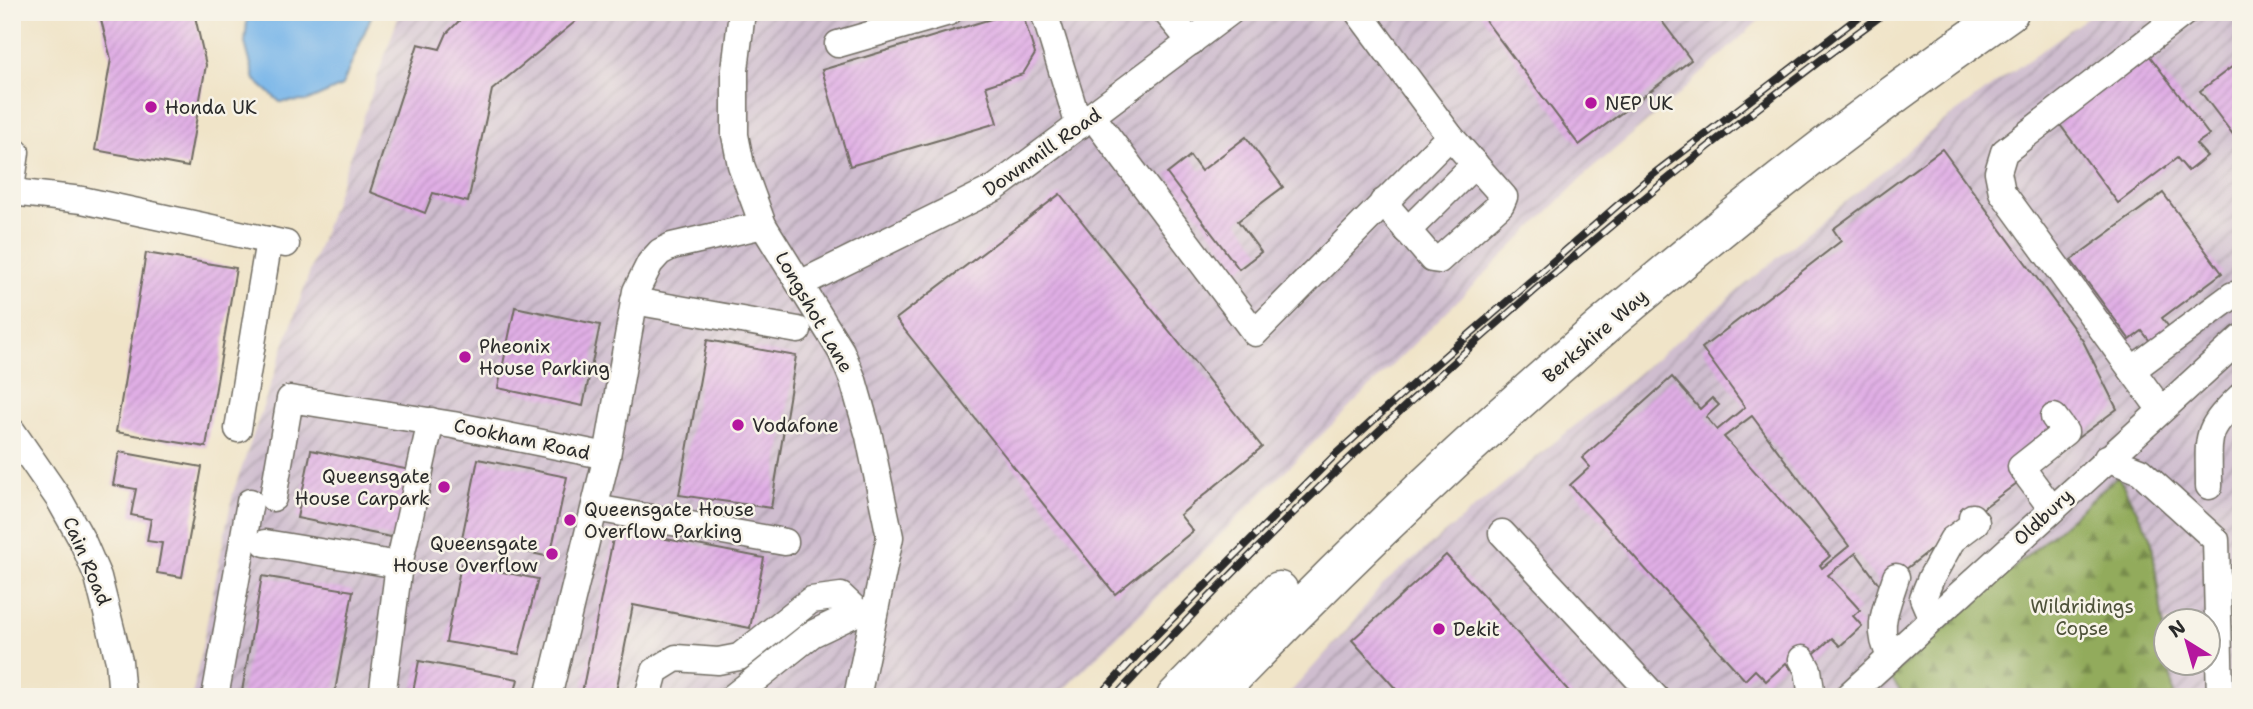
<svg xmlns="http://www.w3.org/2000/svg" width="2253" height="709" font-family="'Shantell Sans',sans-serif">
  <defs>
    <pattern id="industrial-furrows" width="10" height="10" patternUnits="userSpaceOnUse" patternTransform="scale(1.75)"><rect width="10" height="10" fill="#cfbdcf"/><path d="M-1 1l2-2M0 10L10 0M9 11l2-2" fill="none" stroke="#a89aa8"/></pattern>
    <pattern id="forest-firs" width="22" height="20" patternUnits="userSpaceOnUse" patternTransform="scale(1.75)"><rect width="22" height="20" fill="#92ab5c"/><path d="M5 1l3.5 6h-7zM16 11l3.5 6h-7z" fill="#778b4c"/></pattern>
    <pattern id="building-hatch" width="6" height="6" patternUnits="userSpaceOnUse" patternTransform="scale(1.75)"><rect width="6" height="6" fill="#e0aee5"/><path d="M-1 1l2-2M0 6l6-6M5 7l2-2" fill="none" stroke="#c096c5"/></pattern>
  </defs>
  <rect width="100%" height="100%" fill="#f7f3e8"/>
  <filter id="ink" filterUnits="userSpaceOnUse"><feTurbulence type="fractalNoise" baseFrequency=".0143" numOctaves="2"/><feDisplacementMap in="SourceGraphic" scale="14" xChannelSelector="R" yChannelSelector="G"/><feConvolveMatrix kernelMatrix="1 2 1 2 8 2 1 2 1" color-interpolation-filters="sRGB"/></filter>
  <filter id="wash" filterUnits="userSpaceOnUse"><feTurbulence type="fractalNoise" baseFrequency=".00686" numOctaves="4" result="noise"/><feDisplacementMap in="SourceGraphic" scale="28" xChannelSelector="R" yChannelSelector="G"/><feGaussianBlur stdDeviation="1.57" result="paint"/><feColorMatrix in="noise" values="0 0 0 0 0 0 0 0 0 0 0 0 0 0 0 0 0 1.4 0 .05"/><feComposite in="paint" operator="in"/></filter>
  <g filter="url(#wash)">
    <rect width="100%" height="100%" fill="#f0e4c8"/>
    <g fill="url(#industrial-furrows)" fill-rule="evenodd">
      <polygon points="400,12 1768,12 1676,97 1587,173 1056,697 192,697 233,493"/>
      <path d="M2095,12H2241V697H1286L1343,634L1383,584L1942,122ZM2166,622H2208V664H2166Z"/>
    </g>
    <polygon fill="url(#forest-firs)" stroke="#5e6b44" stroke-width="2" points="2118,476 2151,537 2165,638 2166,664 2169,664 2174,697 1905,697 1890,677"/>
    <polygon fill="#75b4e9" stroke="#50708a" stroke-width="2" points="248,12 373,12 342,86 308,101 280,102 255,80 245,43"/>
    <g id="blocks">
      <g fill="url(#building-hatch)" fill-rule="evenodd">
        <polygon points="99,12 194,12 206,65 188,167 95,150 111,59"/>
        <polygon points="454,12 587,12 492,90 468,202 433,193 425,213 370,192 418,44 440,49 447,33 461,19"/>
        <polygon points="1014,12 1022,12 1035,54 1023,74 986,86 997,123 850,166 822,70"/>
        <polygon points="1479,12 1655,12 1691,60 1579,145"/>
        <polygon points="2149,55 2209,135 2196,144 2207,156 2188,171 2177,158 2118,203 2058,122"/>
        <polygon points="2241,60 2241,145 2200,91"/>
        <polygon points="1246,137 1283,187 1238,221 1261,252 1239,269 1167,174 1190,156 1201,171"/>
        <path d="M1942,149L2083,341L2117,409L1986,506L1882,588L1856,553L1828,575L1860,610L1853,616L1862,626L1840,646L1832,638L1808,659L1805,656L1791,669L1786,663L1766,681L1755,670L1745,680L1570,485L1590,467L1582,458L1672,377L1700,409L1712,398L1719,405L1706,417L1717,430L1745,407L1702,348L1841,241L1833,229ZM1752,416L1849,546L1822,568L1820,565L1830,556L1724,437Z"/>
        <polygon points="2163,193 2222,273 2162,318 2172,331 2153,345 2142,331 2130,340 2071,260"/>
        <polygon points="1060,194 1262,447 1180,515 1193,531 1115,594 896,319"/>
        <polygon points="146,253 236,268 206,447 116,432"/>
        <polygon points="515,307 600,325 583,406 498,388"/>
        <polygon points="707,340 796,356 771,508 679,495"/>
        <polygon points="311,450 415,471 401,539 297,518"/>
        <polygon points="119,452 202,467 182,577 157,573 162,543 147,541 151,519 131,515 136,489 113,485"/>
        <polygon points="478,459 567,477 550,557 462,538"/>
        <polygon points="615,529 764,558 750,628 633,605 615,697 581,697"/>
        <polygon points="1446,555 1504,618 1574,697 1403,697 1352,640"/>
        <polygon points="461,564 538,579 519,654 446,642"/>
        <polygon points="262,576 353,591 334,697 241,697"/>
        <polygon points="419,661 518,679 514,697 412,697"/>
      </g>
    </g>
  </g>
  <g filter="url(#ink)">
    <use href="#blocks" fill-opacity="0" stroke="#706c62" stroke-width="2"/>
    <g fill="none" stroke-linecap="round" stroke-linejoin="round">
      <g stroke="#706c62" stroke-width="29">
        <g id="minor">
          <polyline points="742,12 735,70 735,135 741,165 763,225 841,351 853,380 869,436 890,537 857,697"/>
          <polyline points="1044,12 1079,126"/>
          <polyline points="1166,12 1191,42"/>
          <polyline points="838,44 949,12"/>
          <polyline points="1092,116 1255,333 1450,136 1358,12"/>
          <polyline points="12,182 16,152"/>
          <polyline points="12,192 82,200 286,244"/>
          <polyline points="1383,202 1432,259 1439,260 1501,204 1504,197 1450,136"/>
          <polyline points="1407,231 1475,164"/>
          <polyline points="800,284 995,188 1230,12"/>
          <polyline points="634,301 798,330"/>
          <polyline points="2132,370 2233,295"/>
          <polyline points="2161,410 2002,192 1998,172 2004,152 2185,12"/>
          <polyline points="238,429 269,240"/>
          <polyline points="12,431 59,499 82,540 98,577 119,661 122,697"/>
          <polyline points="2107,458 2140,471 2216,540 2220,697"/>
          <path d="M2209,486C2209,435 2203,432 2241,396"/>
          <polyline points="273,498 290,399 453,425 607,456"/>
          <polyline points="595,508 785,542"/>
          <polyline points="2052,509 2021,467 2065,432 2054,417"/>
          <polyline points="1502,533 1655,697"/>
          <polyline points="265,543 399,565"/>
          <polyline points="1932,619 1923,598 1931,578 1952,540 1976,522 1972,517"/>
          <path d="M1891,657C1874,629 1887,606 1896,577"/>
          <polyline points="1802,659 1808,670 1812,697"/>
          <polyline points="215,697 250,502"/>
          <polyline points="382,697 399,565 431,421"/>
          <polyline points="548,697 607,456 636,291 650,263 660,252 672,246 763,225"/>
          <polyline points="648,697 655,671 676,658 718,661 739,657 811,600 841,596 858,612"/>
          <polyline points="733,697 812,634 858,612 873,619"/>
          <polyline points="1847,697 2241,338"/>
        </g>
      </g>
      <g stroke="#706c62" stroke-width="41">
        <g id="highway">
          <polyline points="1176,697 1279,591"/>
          <path d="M1213,697C1455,444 1721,212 2009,12"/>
        </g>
      </g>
      <use href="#minor" stroke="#fff" stroke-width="26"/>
      <use href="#highway" stroke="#fff" stroke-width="38"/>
      <g stroke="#2b2b2b" stroke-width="8">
        <g id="rail">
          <polyline points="1099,697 1145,646 1336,454 1422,376 1651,176 1865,12"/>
          <path d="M1115,697C1347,445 1609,213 1886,12"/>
        </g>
      </g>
      <use href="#rail" stroke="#f7f3e8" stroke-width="5" stroke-dasharray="16" stroke-linecap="butt"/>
    </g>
  </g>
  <g fill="#b5179e" stroke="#f7f3e8" stroke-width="2.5">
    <circle cx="1591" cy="103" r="7"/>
    <circle cx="151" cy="107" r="7"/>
    <circle cx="465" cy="357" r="7"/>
    <circle cx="738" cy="425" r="7"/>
    <circle cx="444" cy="487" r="7"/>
    <circle cx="570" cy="520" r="7"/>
    <circle cx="552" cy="554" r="7"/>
    <circle cx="1439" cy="629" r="7"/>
  </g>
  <g text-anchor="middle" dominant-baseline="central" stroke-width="5" stroke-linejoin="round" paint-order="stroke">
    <g font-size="19" fill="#2b2b2b" stroke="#f7f3e8" text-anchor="start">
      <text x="1605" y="103">NEP UK</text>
      <text x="165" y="107">Honda UK</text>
      <text x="479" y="346">Pheonix<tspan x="479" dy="22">House Parking</tspan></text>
      <text x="752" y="425">Vodafone</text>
      <text x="430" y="476" text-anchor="end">Queensgate<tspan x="430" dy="22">House Carpark</tspan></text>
      <text x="584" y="509">Queensgate House<tspan x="584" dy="22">Overflow Parking</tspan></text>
      <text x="538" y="543" text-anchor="end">Queensgate<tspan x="538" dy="22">House Overflow</tspan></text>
      <text x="1453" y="629">Dekit</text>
    </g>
    <g font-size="19" fill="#2b2b2b" stroke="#f7f3e8">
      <text transform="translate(1042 152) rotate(-35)">Downmill Road</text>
      <text transform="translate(814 312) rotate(60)">Longshot Lane</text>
      <text transform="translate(1595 336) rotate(-41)">Berkshire Way</text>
      <text transform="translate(522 439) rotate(12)">Cookham Road</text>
      <text transform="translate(2043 517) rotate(-43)">Oldbury</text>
      <text transform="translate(87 561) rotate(67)">Cain Road</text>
    </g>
    <g font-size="19" fill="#4e523a" stroke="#f7f3e8">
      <text x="2082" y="606">Wildridings<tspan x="2082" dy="22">Copse</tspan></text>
    </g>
  </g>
  <rect width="2253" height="709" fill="none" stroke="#f7f3e8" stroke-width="42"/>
  <g transform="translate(2187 642) rotate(323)"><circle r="33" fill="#f7f3e8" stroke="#a5a39c" stroke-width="2"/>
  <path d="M0-5L12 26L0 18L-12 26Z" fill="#b5179e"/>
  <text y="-10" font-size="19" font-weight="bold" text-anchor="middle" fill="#2b2b2b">N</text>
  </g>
</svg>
